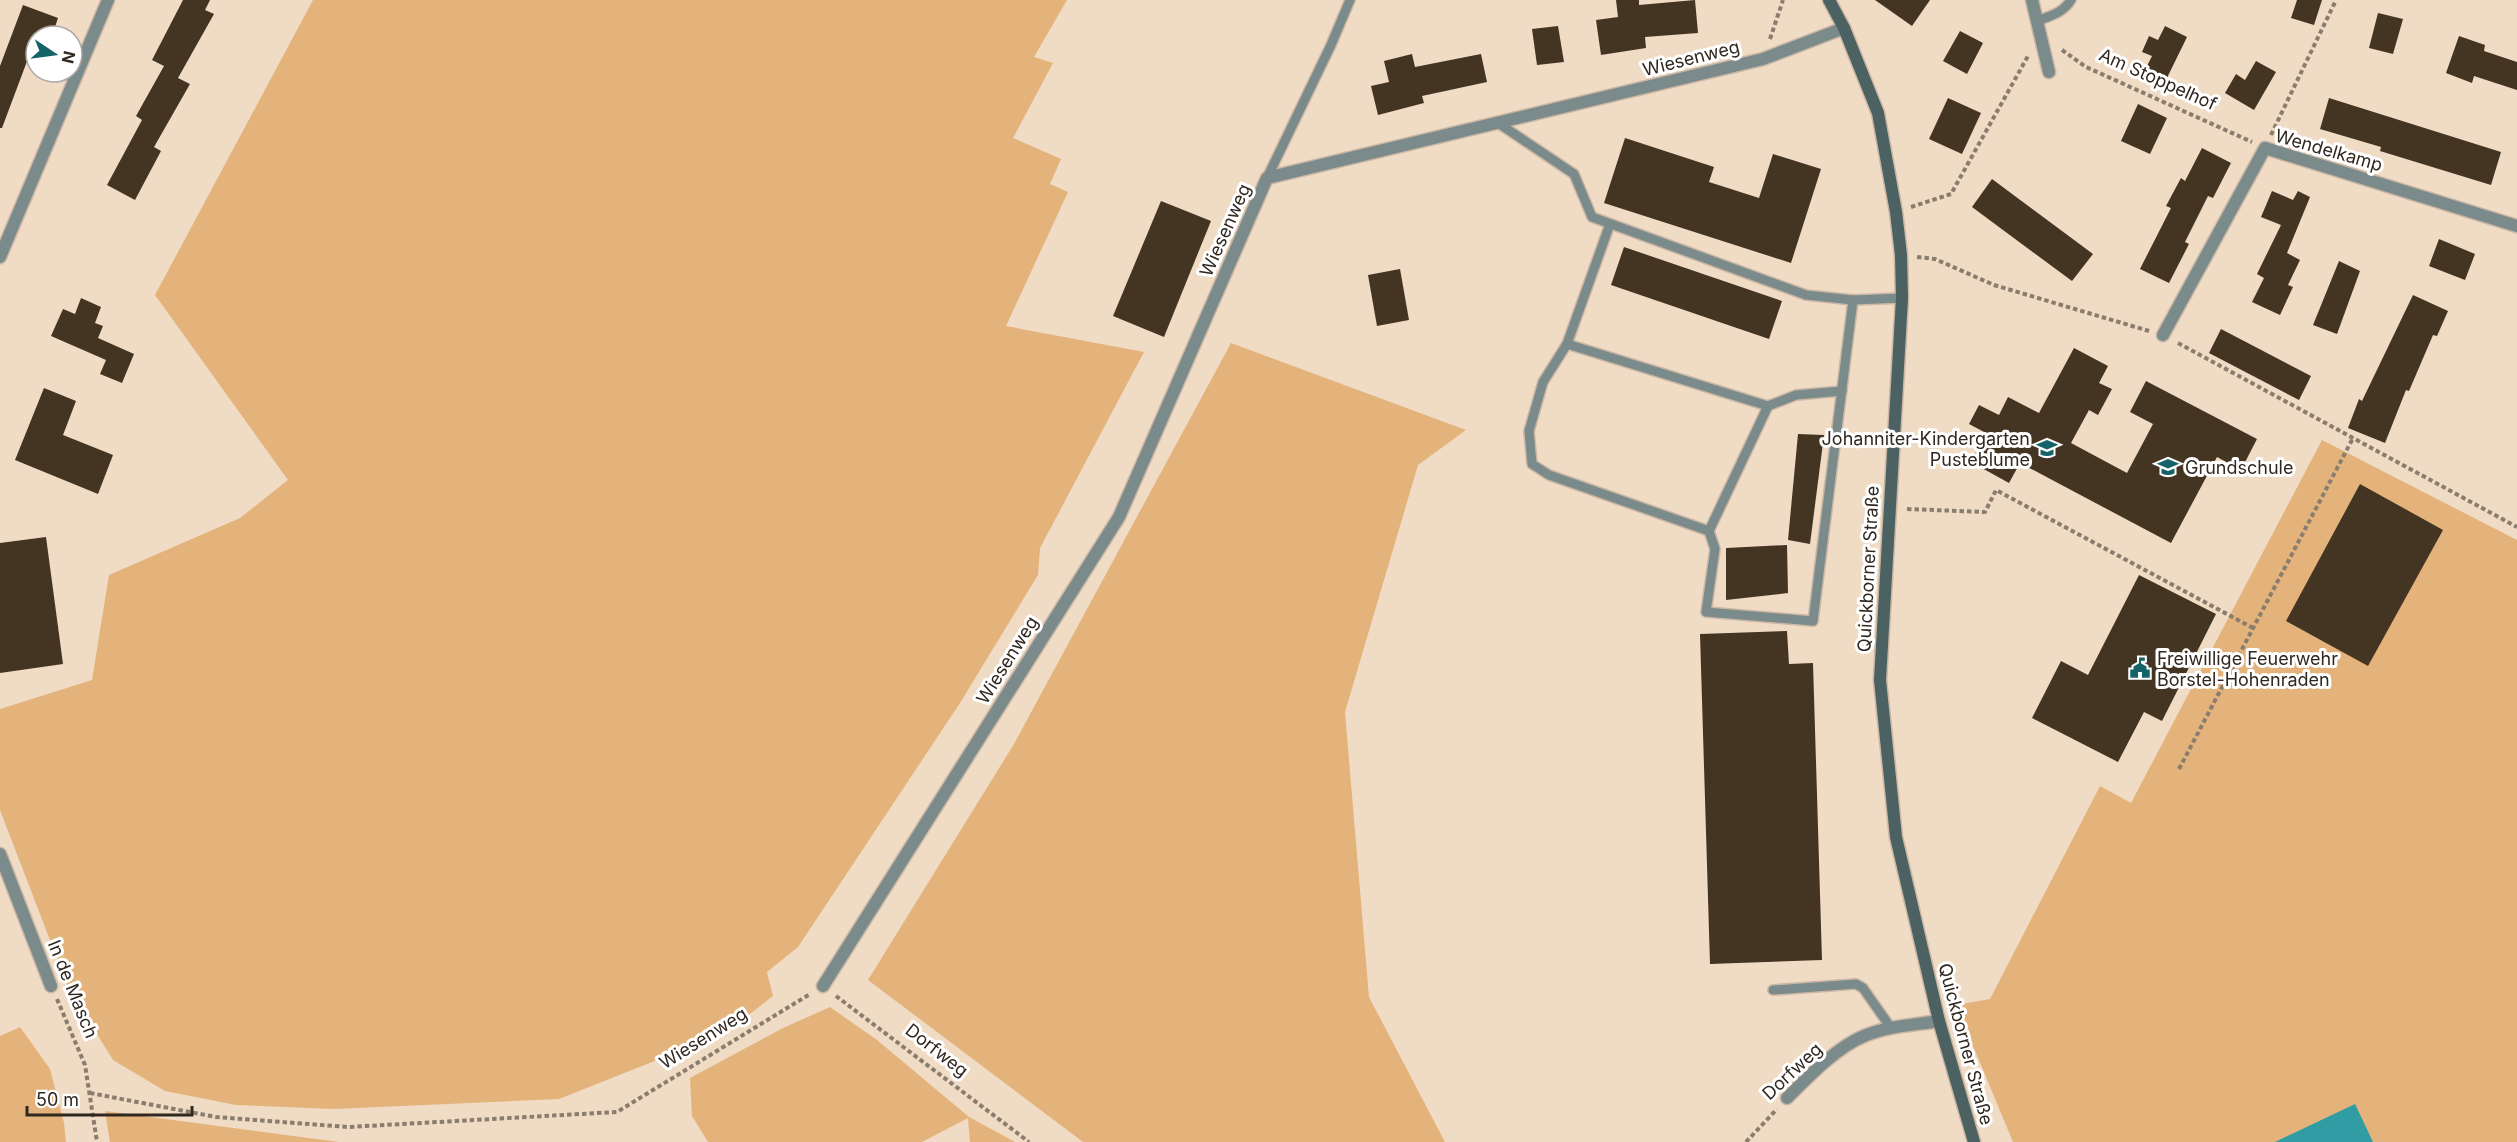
<svg xmlns="http://www.w3.org/2000/svg" width="2517" height="1142" font-family="Inter,sans-serif">
  <rect width="100%" height="100%" fill="#f0dbc5"/>
  <g fill="#e3b37b">
    <polygon points="313,0 1067,0 1034,57 1053,63 1013,138 1061,159 1050,184 1068,192 1006,326 1144,352 1040,548 1038,575 960,703 798,947 767,972 773,996 725,1033 559,1099 333,1109 236,1105 165,1091 113,1060 68,987 0,810 0,709 92,680 109,575 240,518 288,480 155,295"/>
    <polygon points="1231,343 1466,430 1418,465 1345,712 1369,997 1445,1142 1083,1142 868,980 1014,744"/>
    <polygon points="2322,440 2517,540 2517,1142 2013,1142 1956,1005 1990,999 2100,786 2131,803"/>
    <polygon points="830,1007 877,1040 969,1117 1015,1142 970,1142 968,1118 922,1142 708,1142 692,1116 690,1078 783,1028"/>
    <polygon points="20,1027 50,1069 64,1123 66,1142 0,1142 0,1036"/>
    <polygon points="105,1111 339,1142 110,1142"/>
  </g>
  <polygon fill="#309ca3" points="2355,1104 2373,1142 2275,1142"/>
  <g fill="#443422">
    <polygon points="183,0 210,0 205,10 214,14 178,78 190,84 154,147 161,151 135,200 107,185 142,120 136,116 164,66 152,60"/>
    <polygon points="1616,0 1639,0 1639,5 1695,0 1698,33 1645,37 1646,48 1601,55 1596,20 1618,17"/>
    <polygon points="1875,0 1930,0 1912,26"/>
    <polygon points="2297,0 2322,0 2314,25 2291,18"/>
    <polygon points="23,5 58,18 52,36 36,36 36,58 29,56 2,128 0,128 0,66"/>
    <polygon points="2378,13 2403,19 2393,54 2369,48"/>
    <polygon points="1558,26 1564,62 1537,65 1532,29"/>
    <polygon points="2165,26 2187,37 2164,84 2143,74 2152,56 2142,52 2149,36 2158,40"/>
    <polygon points="1960,31 1983,43 1967,74 1943,61"/>
    <polygon points="2459,36 2485,45 2484,51 2517,62 2517,90 2474,76 2472,83 2446,73"/>
    <polygon points="1412,54 1415,67 1481,54 1487,82 1422,96 1424,103 1378,115 1371,86 1389,82 1384,61"/>
    <polygon points="2256,61 2276,72 2254,110 2225,93 2236,74 2245,80"/>
    <polygon points="1948,98 1981,113 1962,154 1929,139"/>
    <polygon points="2329,98 2501,152 2491,185 2380,151 2381,147 2320,129"/>
    <polygon points="2138,104 2167,118 2150,154 2121,141"/>
    <polygon points="1625,138 1714,167 1709,182 1759,198 1773,154 1821,169 1791,263 1604,203"/>
    <polygon points="2202,148 2231,163 2213,198 2208,196 2185,242 2189,244 2169,283 2140,269 2171,208 2166,206 2181,178 2185,181"/>
    <polygon points="1992,179 2093,254 2072,281 1972,207"/>
    <polygon points="2272,191 2293,200 2298,191 2310,197 2287,253 2300,260 2288,285 2293,287 2280,315 2252,302 2264,278 2257,274 2281,225 2261,217"/>
    <polygon points="1161,201 1211,221 1164,337 1113,316"/>
    <polygon points="2439,239 2475,254 2465,280 2429,266"/>
    <polygon points="1624,247 1782,301 1769,339 1611,285"/>
    <polygon points="2339,261 2360,271 2337,334 2313,325"/>
    <polygon points="1400,269 1409,320 1377,326 1368,275"/>
    <polygon points="2413,295 2448,311 2437,336 2433,335 2409,391 2406,390 2385,443 2348,428 2359,399 2362,401"/>
    <polygon points="81,298 101,307 95,323 103,326 98,338 134,354 122,383 100,374 106,360 51,336 63,309 75,314"/>
    <polygon points="2221,329 2311,376 2299,400 2209,353"/>
    <polygon points="2074,348 2108,366 2099,383 2112,389 2098,415 2089,410 2071,443 2127,473 2153,424 2130,412 2146,381 2257,439 2241,470 2217,457 2171,543 2020,463 2009,483 1971,462 1986,433 1969,424 1979,405 1999,415 2008,397 2039,413"/>
    <polygon points="44,388 76,401 63,435 113,455 98,494 15,460"/>
    <polygon points="1798,434 1824,435 1810,544 1788,540"/>
    <polygon points="2360,484 2443,530 2368,666 2286,621"/>
    <polygon points="46,537 63,664 0,673 0,543"/>
    <polygon points="1787,545 1788,593 1726,600 1726,548"/>
    <polygon points="2139,575 2216,614 2162,721 2144,712 2118,762 2032,718 2061,661 2088,675"/>
    <polygon points="1787,631 1789,664 1813,663 1822,960 1710,964 1700,634"/>
  </g>
  <g fill="none" stroke-linecap="round" stroke-linejoin="round">
    <g stroke="#cab7a4" stroke-width="12">
      <g id="service">
        <path d="M2037,21C2050,16 2063,13 2071,0"/>
        <polyline points="1498,123 1574,174 1592,217 1806,295 1853,300 1902,298"/>
        <polyline points="1267,178 1331,45 1350,0"/>
        <polyline points="1610,224 1567,344 1543,382 1529,431 1532,464 1549,475 1709,531 1715,549 1706,612 1813,621 1853,300"/>
        <polyline points="1567,344 1768,406"/>
        <polyline points="1709,531 1768,406 1796,395 1842,391"/>
        <polyline points="1773,990 1856,984 1863,988 1891,1028"/>
      </g>
    </g>
    <g stroke="#cab7a4" stroke-width="15">
      <g id="minor">
        <polyline points="2032,0 2049,72"/>
        <polyline points="0,257 108,0"/>
        <polyline points="2163,335 2265,148 2517,226"/>
        <polyline points="0,854 51,986"/>
        <polyline points="823,986 1119,517 1267,178 1763,59 1844,28"/>
        <path d="M1787,1098C1808,1077 1837,1047 1864,1036C1888,1026 1914,1025 1939,1021"/>
      </g>
    </g>
    <g stroke="#cab7a4" stroke-width="15">
      <polyline id="secondary" points="1829,0 1844,28 1878,113 1896,212 1901,255 1902,298 1880,680 1896,837 1939,1021 1974,1142"/>
    </g>
    <g stroke="#8b7d6e" stroke-width="4" stroke-dasharray="4.5 3" stroke-linecap="butt">
      <polyline points="1770,39 1783,0"/>
      <polyline points="2062,50 2086,67 2252,142"/>
      <polyline points="2271,135 2336,0"/>
      <polyline points="1911,207 1951,194 2028,56"/>
      <polyline points="1917,257 1935,259 1994,285 2149,331"/>
      <polyline points="2178,343 2517,527"/>
      <polyline points="1907,509 1985,512 1996,490 2253,628"/>
      <polyline points="2179,769 2353,438"/>
      <polyline points="836,996 1029,1142"/>
      <polyline points="57,999 85,1065 97,1142"/>
      <polyline points="90,1093 216,1117 348,1127 617,1112 810,994"/>
      <polyline points="1746,1142 1777,1109"/>
    </g>
    <use href="#service" stroke="#7b8a8a" stroke-width="9"/>
    <use href="#minor" stroke="#7b8a8a" stroke-width="12"/>
    <use href="#secondary" stroke="#4c6162" stroke-width="12"/>
  </g>
  <defs>
    <g id="school-bare" transform="scale(1.62)"><path d="M0-5L7-2L0 1L-7-2ZM-4 1L0 2.5L4 1V4Q0 6-4 4Z" fill="#136368" stroke="#fff" stroke-width="2.5" paint-order="stroke"/></g>
    <g id="civic-bare" transform="scale(1.62)"><path d="M-.6-6.5H3V-4.5H.6V-3L4-1V1h2V6H-6V1h2V-1L-.6-3ZM-1.2 2.5V6h2.4V2.5Z" fill="#136368" stroke="#fff" stroke-width="2.5" paint-order="stroke"/></g>
  </defs>
  <g fill-rule="evenodd">
    <use href="#school-bare" x="2047" y="448"/>
    <use href="#school-bare" x="2168" y="467"/>
    <use href="#civic-bare" x="2140" y="668"/>
  </g>
  <g text-anchor="middle" dominant-baseline="central" stroke-width="6" stroke-linejoin="round" paint-order="stroke">
    <g font-size="18" fill="#302820" stroke="#fff">
      <text transform="translate(1691 58) rotate(-14)">Wiesenweg</text>
      <text transform="translate(2158 79) rotate(24)">Am Stoppelhof</text>
      <text transform="translate(2329 150) rotate(16)">Wendelkamp</text>
      <text transform="translate(1225 230) rotate(-66)">Wiesenweg</text>
      <text transform="translate(1868 569) rotate(-87)">Quickborner Straße</text>
      <text transform="translate(1007 660) rotate(-58)">Wiesenweg</text>
      <text transform="translate(73 989) rotate(68)">In de Masch</text>
      <text transform="translate(703 1038) rotate(-32)">Wiesenweg</text>
      <text transform="translate(1966 1044) rotate(75)">Quickborner Straße</text>
      <text transform="translate(937 1050) rotate(38)">Dorfweg</text>
      <text transform="translate(1792 1071) rotate(-43)">Dorfweg</text>
    </g>
    <g font-size="18" fill="#302820" stroke="#fff" text-anchor="start">
      <text x="2030" y="438" text-anchor="end">Johanniter-Kindergarten<tspan x="2030" dy="21">Pusteblume</tspan></text>
      <text x="2185" y="467">Grundschule</text>
      <text x="2157" y="658">Freiwillige Feuerwehr<tspan x="2157" dy="21">Borstel-Hohenraden</tspan></text>
    </g>
  </g>
  <g transform="translate(54 54) rotate(103)"><circle r="28" fill="#ffffff" stroke="#aca9a6" stroke-width="1.5"/>
  <path d="M0-4.5L10 22L0 15L-10 22Z" fill="#136368"/>
  <text y="-9" font-size="16" font-weight="bold" text-anchor="middle" fill="#302820">N</text>
  </g>
  <path d="M27 1106v9h165v-9" fill="none" stroke="#302820" stroke-width="3"/>
  <text x="36" y="1106" font-size="18" fill="#302820" stroke="#ffffff" stroke-width="4.5" paint-order="stroke">50 m</text>
</svg>
